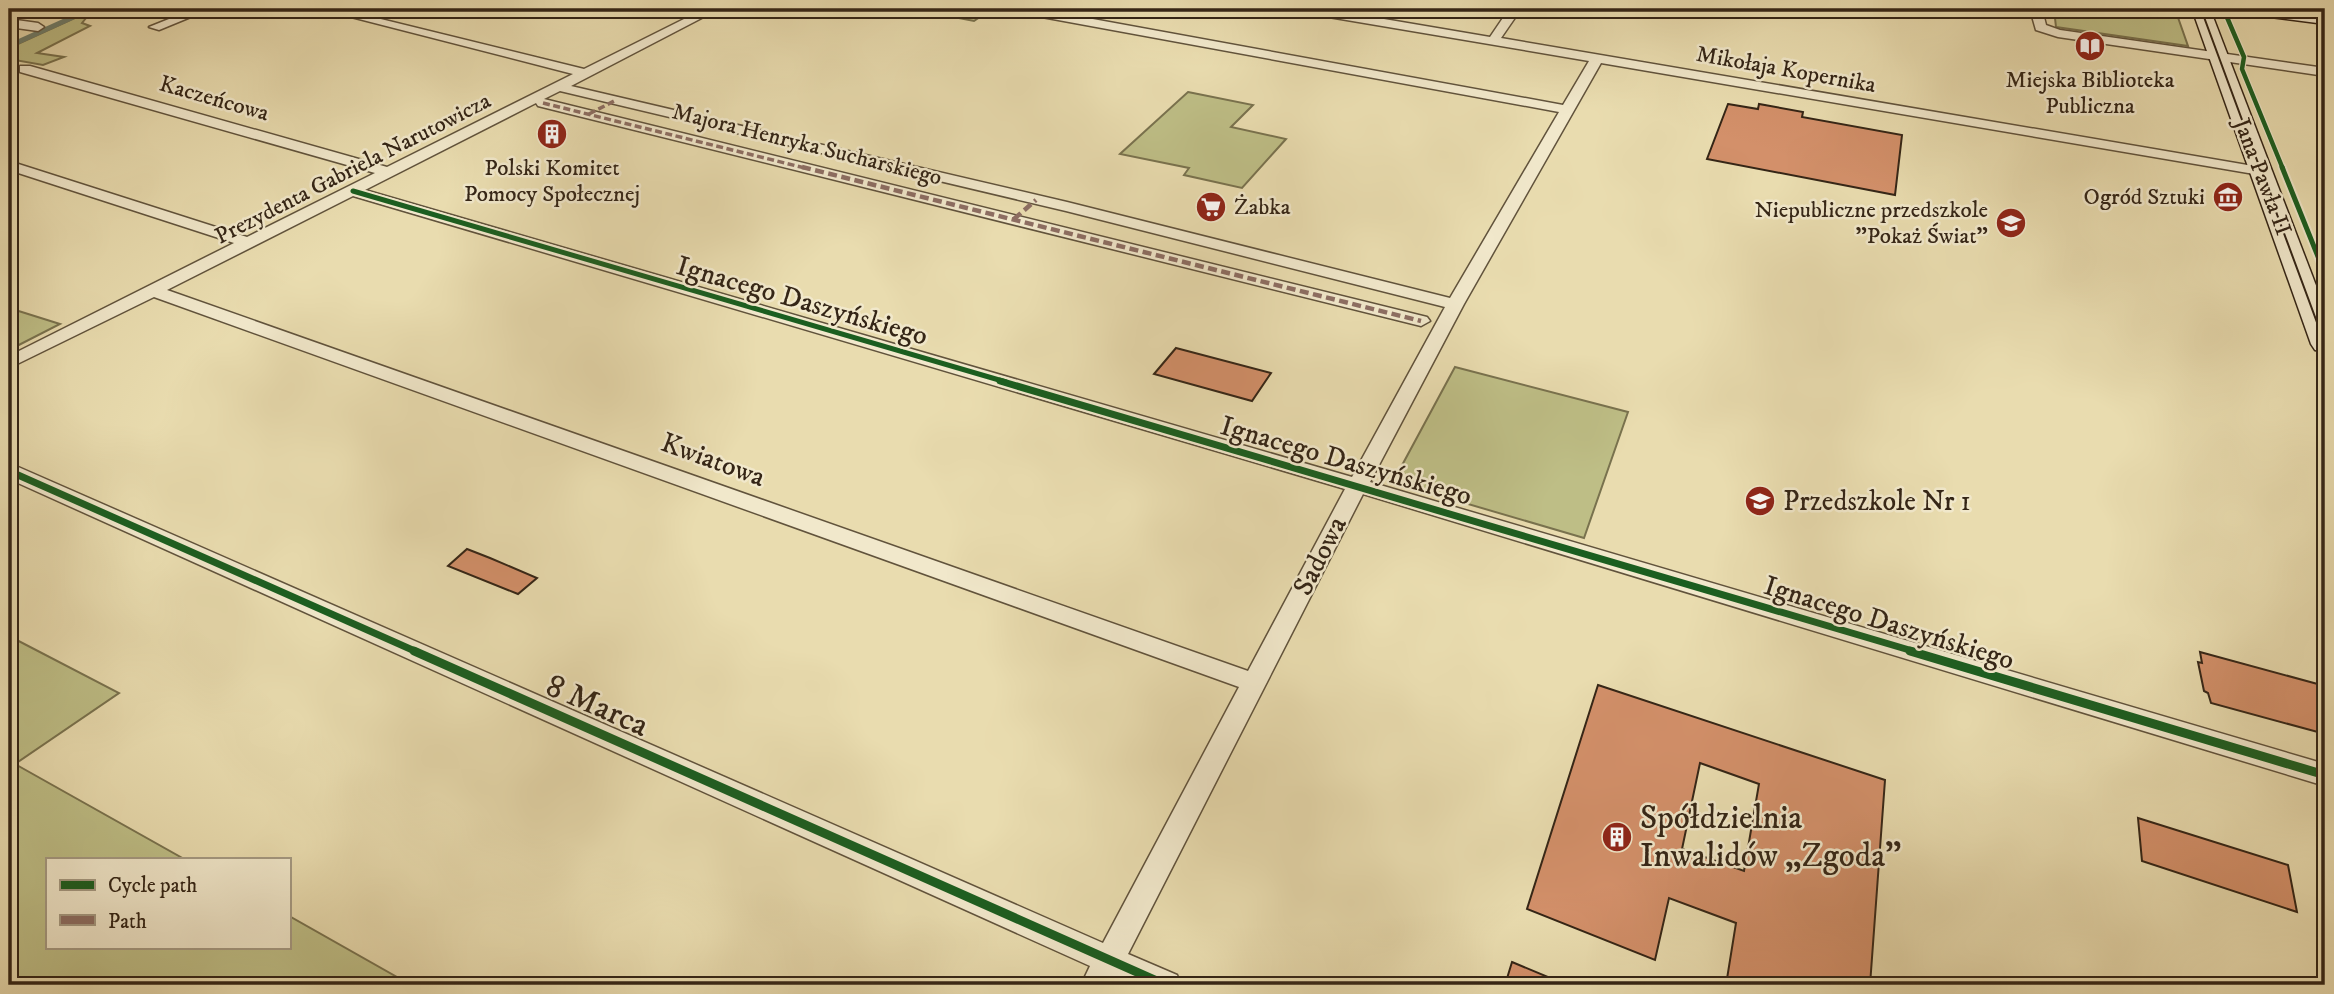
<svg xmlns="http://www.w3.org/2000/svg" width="2334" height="994" font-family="'IM FELL DW Pica',serif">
  <rect width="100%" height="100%" fill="#e9dcaf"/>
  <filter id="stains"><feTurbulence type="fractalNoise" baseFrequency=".00286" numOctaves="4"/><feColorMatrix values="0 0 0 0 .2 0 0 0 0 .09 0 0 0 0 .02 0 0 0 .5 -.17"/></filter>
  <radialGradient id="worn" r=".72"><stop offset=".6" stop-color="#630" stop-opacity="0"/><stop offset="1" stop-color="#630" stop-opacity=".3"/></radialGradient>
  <g fill="#bebe86" stroke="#79724e" stroke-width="2">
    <polygon points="912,9 984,9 990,10 974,21"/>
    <polygon points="2054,9 2175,9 2188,46 2056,27"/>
    <polygon points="79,16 86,18 82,23 90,26 37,53 64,57 43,65 9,59 9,48"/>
    <polygon points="1188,92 1253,105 1231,127 1286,139 1242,188 1184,175 1189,168 1120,154"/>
    <polygon points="9,308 60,324 9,350"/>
    <polygon points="1455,367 1628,412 1584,538 1393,482"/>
    <polygon points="9,636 119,693 15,764 184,859 47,859 47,947 289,947 289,916 411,985 9,985"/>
  </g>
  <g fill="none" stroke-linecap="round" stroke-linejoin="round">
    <polyline stroke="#6f806f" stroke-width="5" points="9,46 91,9"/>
  </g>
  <g fill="#d3906a" stroke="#342516" stroke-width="2" fill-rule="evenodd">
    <polygon points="1728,104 1758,109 1759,104 1803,112 1802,117 1902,135 1895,195 1707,159"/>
    <polygon points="1176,348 1271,373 1252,401 1154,374"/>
    <polygon points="467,549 490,558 537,578 518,594 448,566"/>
    <polygon points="2200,652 2325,686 2325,734 2211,703 2208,693 2204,691 2198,662 2202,663"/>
    <path d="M1598,685L1885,780L1870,985H1726L1736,923L1669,898L1655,960L1527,909ZM1700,763L1759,784L1744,871L1682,849Z"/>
    <polygon points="2138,818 2288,865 2297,912 2142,861"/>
    <polygon points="1512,962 1567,985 1505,985"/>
  </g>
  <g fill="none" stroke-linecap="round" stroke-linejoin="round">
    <g stroke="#61533c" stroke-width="3">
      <g id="street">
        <polygon points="194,9 210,9 159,30 149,27"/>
        <path d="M320,9H340L584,69L704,9H719L571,86L1067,202L1450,298L1559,112L1020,13L1014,9H1038L1563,105L1589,61L1305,13L1299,9H1325L1490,37L1509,9H1521L1501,38L2265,168L2267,171L2260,175L1601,63L1464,304L1370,482L2325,764V786L1363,494L1128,954L1177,975L1181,985H1134L1116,977L1112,985H1081L1090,966L9,479V464L16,466L1103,943L1239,687L154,297L9,368V356L234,243L9,170V161L247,237L375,173L20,72V66H30L387,167L573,74ZM560,91L1066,211L1445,307L1352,477L365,190L536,103L538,106L1421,326L1430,321L1427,317L544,99ZM353,196L1345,489L1248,671L167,290Z"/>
        <path d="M1521,9H1562C1553,15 1530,15 1521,9Z"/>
        <polygon points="2030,9 2042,9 2046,25 2060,30 2325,68 2325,76 2058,37 2036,30"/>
        <polygon points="9,19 38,23 44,27 38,31 9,27"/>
      </g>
    </g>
    <g stroke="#342516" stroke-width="3">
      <g id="secondary">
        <polygon points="2192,9 2210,9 2325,309 2325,352 2315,350 2311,344"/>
        <polygon points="2238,9 2287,9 2325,14 2325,24 2247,14"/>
      </g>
    </g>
    <use href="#street" fill="#f1e8cb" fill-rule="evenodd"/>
    <use href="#secondary" fill="#f1e8cb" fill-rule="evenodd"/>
    <polyline stroke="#342516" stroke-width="2" points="2201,9 2325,344"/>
    <g stroke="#8d6e63" stroke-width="3.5" stroke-dasharray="7 3.5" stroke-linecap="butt">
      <polyline points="543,103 809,169"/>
      <polyline points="589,114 616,100"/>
    </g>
    <g stroke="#8d6e63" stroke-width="4.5" stroke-dasharray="9 4.5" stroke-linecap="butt">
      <polyline points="802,167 1421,321"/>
      <polyline points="1014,219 1036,200"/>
    </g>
    <g stroke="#f1e8cb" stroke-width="7">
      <polyline id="cycleway-far3" points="2234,9 2235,11 2226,15 2244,57 2242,69 2283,169"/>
    </g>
    <g stroke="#f1e8cb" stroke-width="9">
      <g id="cycleway-far2">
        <polyline points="2282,167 2325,274"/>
        <polyline points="353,191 1006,382"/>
      </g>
    </g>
    <g stroke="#f1e8cb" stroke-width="11">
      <g id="cycleway-far1">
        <polyline points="1000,381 1916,652"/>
        <polyline points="9,471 417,652"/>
      </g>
    </g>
    <g stroke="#f1e8cb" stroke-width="13">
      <g id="cycleway">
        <polyline points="414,651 1166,985"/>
        <polyline points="1910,651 2325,775"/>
      </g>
    </g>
    <use href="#cycleway-far3" stroke="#1b5e20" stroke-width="4.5"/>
    <use href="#cycleway-far2" stroke="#1b5e20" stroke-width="5"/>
    <use href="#cycleway-far1" stroke="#1b5e20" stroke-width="7"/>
    <use href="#cycleway" stroke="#1b5e20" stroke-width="9"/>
  </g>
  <defs>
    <g id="library-disc" transform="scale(1.575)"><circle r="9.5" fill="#8f2418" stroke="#f1e8cb"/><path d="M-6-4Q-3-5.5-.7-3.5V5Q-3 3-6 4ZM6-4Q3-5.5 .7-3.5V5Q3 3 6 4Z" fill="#fff"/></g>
    <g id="building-disc" transform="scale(1.575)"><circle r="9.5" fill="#8f2418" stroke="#f1e8cb"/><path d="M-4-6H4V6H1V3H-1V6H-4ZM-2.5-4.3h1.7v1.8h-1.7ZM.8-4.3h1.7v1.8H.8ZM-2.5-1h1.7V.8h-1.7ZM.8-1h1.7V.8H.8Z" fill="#fff"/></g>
    <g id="museum-disc" transform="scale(1.575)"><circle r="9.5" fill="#8f2418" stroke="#f1e8cb"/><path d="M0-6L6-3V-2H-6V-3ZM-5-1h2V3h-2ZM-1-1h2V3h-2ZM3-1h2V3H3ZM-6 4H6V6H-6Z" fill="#fff"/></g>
    <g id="supermarket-disc" transform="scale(1.575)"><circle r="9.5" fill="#8f2418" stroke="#f1e8cb"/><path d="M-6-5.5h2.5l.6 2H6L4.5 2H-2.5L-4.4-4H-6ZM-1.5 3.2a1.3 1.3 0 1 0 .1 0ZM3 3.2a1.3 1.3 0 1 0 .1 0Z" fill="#fff"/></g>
    <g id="school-disc" transform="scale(1.575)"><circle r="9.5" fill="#8f2418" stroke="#f1e8cb"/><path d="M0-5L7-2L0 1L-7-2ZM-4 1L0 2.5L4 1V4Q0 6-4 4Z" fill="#fff"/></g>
  </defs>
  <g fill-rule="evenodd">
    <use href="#library-disc" x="2090" y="46"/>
    <use href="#building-disc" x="552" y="134"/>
    <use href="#museum-disc" x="2228" y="197"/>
    <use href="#supermarket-disc" x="1211" y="207"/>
    <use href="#school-disc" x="2011" y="223"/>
    <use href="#school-disc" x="1760" y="501"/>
    <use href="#building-disc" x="1617" y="837"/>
  </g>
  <g text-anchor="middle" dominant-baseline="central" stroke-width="5" stroke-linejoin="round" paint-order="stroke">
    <g font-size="23" fill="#342516" stroke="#f1e8cb">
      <text transform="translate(1786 70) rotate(10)">Mikołaja Kopernika</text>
      <text transform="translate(214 99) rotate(16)">Kaczeńcowa</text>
      <text transform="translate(807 145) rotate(14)">Majora Henryka Sucharskiego</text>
      <text transform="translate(353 169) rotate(-27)">Prezydenta Gabriela Narutowicza</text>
      <text transform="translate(2262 177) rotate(69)">Jana Pawła II</text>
    </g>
    <g font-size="23" fill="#342516" stroke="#f1e8cb">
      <text x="2090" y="80">Miejska Biblioteka<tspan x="2090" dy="26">Publiczna</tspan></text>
      <text x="552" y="168">Polski Komitet<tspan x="552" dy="26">Pomocy Społecznej</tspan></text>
      <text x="2205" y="197" text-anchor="end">Ogród Sztuki</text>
      <text x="1234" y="207" text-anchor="start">Żabka</text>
      <text x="1988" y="210" text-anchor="end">Niepubliczne przedszkole<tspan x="1988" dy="26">"Pokaż Świat"</tspan></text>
    </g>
    <g font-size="28" fill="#342516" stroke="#f1e8cb">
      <text transform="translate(802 301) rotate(16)">Ignacego Daszyńskiego</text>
      <text transform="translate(713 460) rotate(20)">Kwiatowa</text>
      <text transform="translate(1346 461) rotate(16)">Ignacego Daszyńskiego</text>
      <text transform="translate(1320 556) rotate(-63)">Sadowa</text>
      <text transform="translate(1889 623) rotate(17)">Ignacego Daszyńskiego</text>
    </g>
    <g font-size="28" fill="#342516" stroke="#f1e8cb" text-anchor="start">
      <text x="1783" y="501">Przedszkole Nr 1</text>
    </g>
    <g font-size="33" fill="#342516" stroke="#f1e8cb">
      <text transform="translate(597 706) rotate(24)">8 Marca</text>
    </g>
    <g font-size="33" fill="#342516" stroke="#f1e8cb" text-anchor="start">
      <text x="1640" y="818">Spółdzielnia<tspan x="1640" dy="38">Inwalidów „Zgoda”</tspan></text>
    </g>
  </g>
  <rect width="2334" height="994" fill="none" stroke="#e9dcaf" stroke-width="35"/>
  <rect x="10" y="10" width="2313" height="973" fill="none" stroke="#342516" stroke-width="3.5"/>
  <rect x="18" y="18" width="2299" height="959" fill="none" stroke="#342516" stroke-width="2"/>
  <rect x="46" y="858" width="245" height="91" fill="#f1e8cb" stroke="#a59a83" stroke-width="2"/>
  <rect x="60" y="880" width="35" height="10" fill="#1b5e20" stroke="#a59a83" stroke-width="2"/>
  <text x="108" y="892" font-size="21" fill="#342516">Cycle path</text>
  <rect x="60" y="915" width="35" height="10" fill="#8d6e63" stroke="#a59a83" stroke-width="2"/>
  <text x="108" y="928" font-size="21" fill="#342516">Path</text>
  <rect width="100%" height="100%" filter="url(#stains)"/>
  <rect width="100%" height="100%" fill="url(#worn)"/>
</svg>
